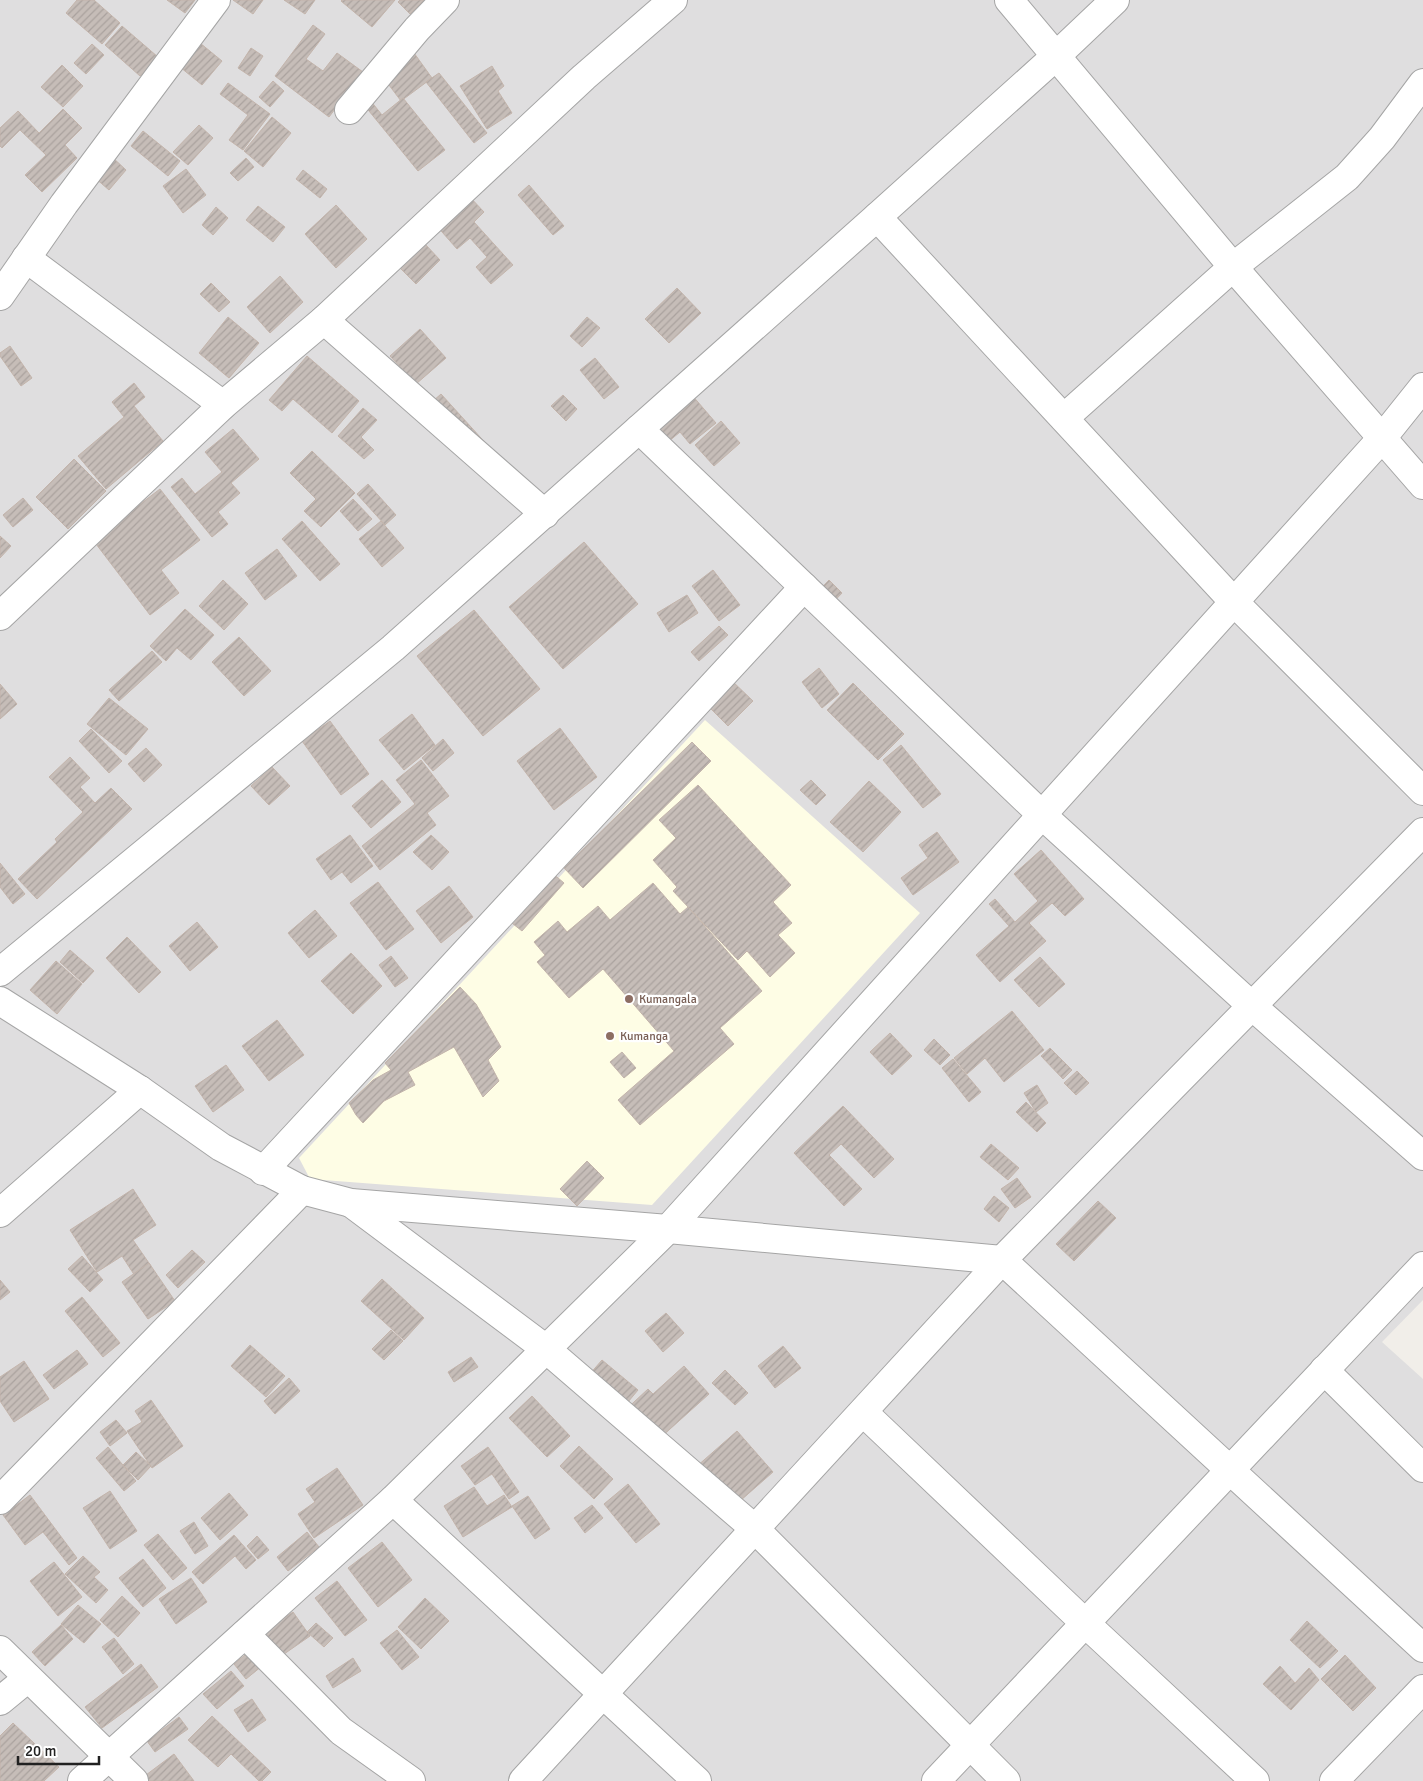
<svg xmlns="http://www.w3.org/2000/svg" width="1423" height="1781" font-family="Signika,sans-serif">
  <defs>
    <pattern id="building-hatch" width="6" height="6" patternUnits="userSpaceOnUse" patternTransform="scale(1.25)"><rect width="6" height="6" fill="#c6bdb8"/><path d="M-1 1l2-2M0 6l6-6M5 7l2-2" fill="none" stroke="#aaa29e"/></pattern>
  </defs>
  <rect width="100%" height="100%" fill="#f1eee9"/>
  <polygon fill="#dfdedf" points="0,0 1423,0 1423,1300 1382,1342 1423,1379 1423,1781 0,1781"/>
  <polygon fill="#fefde5" points="705,720 920,913 652,1205 310,1179 299,1158"/>
  <g fill="url(#building-hatch)" stroke="#c3b4ab">
    <polygon points="77,0 94,0 120,23 102,44 66,13"/>
    <polygon points="167,0 195,0 185,13"/>
    <polygon points="233,0 263,0 253,14"/>
    <polygon points="284,0 315,0 305,14"/>
    <polygon points="342,0 395,0 372,27 341,1"/>
    <polygon points="400,0 424,0 410,14 398,2"/>
    <polygon points="313,25 325,34 306,59 323,71 337,53 363,72 329,117 275,76"/>
    <polygon points="122,26 158,57 140,76 105,45"/>
    <polygon points="200,43 222,61 202,85 180,67"/>
    <polygon points="92,44 104,55 86,74 74,63"/>
    <polygon points="409,46 432,78 401,101 377,69"/>
    <polygon points="251,48 263,56 250,76 238,68"/>
    <polygon points="62,65 83,86 63,107 41,87"/>
    <polygon points="492,66 504,86 498,91 512,113 487,129 460,86"/>
    <polygon points="439,73 487,133 474,143 426,82"/>
    <polygon points="273,81 284,91 270,107 259,97"/>
    <polygon points="228,83 270,114 243,150 229,140 248,115 220,94"/>
    <polygon points="366,95 382,115 403,98 445,150 418,171 360,100"/>
    <polygon points="63,109 82,128 65,145 77,158 42,192 25,175 46,155 20,130 2,148 0,146 0,128 18,111 39,133"/>
    <polygon points="272,117 291,133 263,167 244,151"/>
    <polygon points="199,125 213,138 188,165 173,152"/>
    <polygon points="143,131 180,161 168,176 131,146"/>
    <polygon points="111,156 126,170 109,190 94,177"/>
    <polygon points="246,158 254,167 238,181 230,173"/>
    <polygon points="186,169 206,195 183,213 163,186"/>
    <polygon points="303,170 327,189 320,198 296,179"/>
    <polygon points="529,185 564,226 553,235 518,195"/>
    <polygon points="468,195 484,212 474,222 513,265 491,284 476,267 487,257 470,238 457,249 435,224"/>
    <polygon points="336,205 367,239 336,268 305,234"/>
    <polygon points="258,206 285,227 273,242 246,220"/>
    <polygon points="216,207 228,218 213,235 202,225"/>
    <polygon points="425,244 440,260 416,284 400,268"/>
    <polygon points="280,276 303,302 270,333 247,307"/>
    <polygon points="211,283 230,302 219,312 200,294"/>
    <polygon points="677,288 701,313 669,343 645,319"/>
    <polygon points="228,317 259,343 229,378 199,353"/>
    <polygon points="587,317 600,328 582,347 570,336"/>
    <polygon points="420,329 446,358 416,384 390,356"/>
    <polygon points="10,346 32,378 21,386 0,356 0,353"/>
    <polygon points="307,356 359,401 332,433 293,399 282,411 269,400"/>
    <polygon points="595,358 619,387 604,399 580,370"/>
    <polygon points="134,383 145,397 134,406 163,441 106,489 78,456 124,417 112,402"/>
    <polygon points="441,394 491,449 424,409"/>
    <polygon points="691,394 716,423 690,444 680,432 668,442 654,425"/>
    <polygon points="563,395 577,409 566,421 551,406"/>
    <polygon points="363,408 377,420 361,437 374,450 364,459 338,436"/>
    <polygon points="721,421 740,443 714,466 695,445"/>
    <polygon points="233,429 259,459 231,483 240,493 218,512 228,524 212,537 171,487 182,478 195,494 222,472 205,452"/>
    <polygon points="312,451 355,493 321,527 304,511 316,499 290,473"/>
    <polygon points="74,459 106,491 68,529 36,497"/>
    <polygon points="368,484 396,515 385,525 357,494"/>
    <polygon points="160,489 200,540 161,570 179,593 150,615 93,540"/>
    <polygon points="23,498 33,510 13,527 3,515"/>
    <polygon points="353,499 372,519 358,531 340,511"/>
    <polygon points="302,521 340,564 320,581 282,539"/>
    <polygon points="381,521 404,548 382,567 359,539"/>
    <polygon points="0,536 11,546 0,558"/>
    <polygon points="584,542 638,604 563,669 509,607"/>
    <polygon points="277,549 297,576 265,600 245,573"/>
    <polygon points="713,570 740,605 719,621 692,586"/>
    <polygon points="223,580 248,604 224,630 199,606"/>
    <polygon points="829,580 842,593 823,613 809,601"/>
    <polygon points="687,595 698,613 669,632 657,613"/>
    <polygon points="185,609 214,635 191,660 177,648 166,661 150,646"/>
    <polygon points="474,610 540,689 483,736 417,656"/>
    <polygon points="719,626 728,635 699,661 691,652"/>
    <polygon points="239,637 271,671 244,696 212,662"/>
    <polygon points="152,651 162,662 119,701 109,690"/>
    <polygon points="819,668 839,694 822,708 802,682"/>
    <polygon points="730,679 753,701 728,726 706,704"/>
    <polygon points="853,683 904,734 878,760 827,710"/>
    <polygon points="0,684 17,704 0,719"/>
    <polygon points="109,698 148,729 126,755 87,724"/>
    <polygon points="412,714 435,745 404,770 379,740"/>
    <polygon points="330,721 369,774 341,795 302,741"/>
    <polygon points="560,728 597,777 554,810 517,761"/>
    <polygon points="91,729 122,761 109,773 79,741"/>
    <polygon points="443,739 454,753 433,771 422,758"/>
    <polygon points="692,742 711,761 583,888 564,868"/>
    <polygon points="901,745 941,794 923,808 883,760"/>
    <polygon points="146,748 162,765 144,782 128,764"/>
    <polygon points="70,757 90,778 80,787 95,803 111,788 132,809 37,899 18,879 57,842 55,839 83,812 49,777"/>
    <polygon points="421,760 449,796 427,813 436,825 380,870 362,846 415,804 396,780"/>
    <polygon points="272,767 290,786 269,805 251,786"/>
    <polygon points="382,780 401,802 371,828 352,806"/>
    <polygon points="811,780 826,795 816,805 800,790"/>
    <polygon points="869,781 901,812 863,852 830,822"/>
    <polygon points="698,785 791,885 773,902 792,923 778,935 795,953 770,977 747,951 738,960 673,891 677,887 653,860 676,838 659,820"/>
    <polygon points="937,832 959,862 913,895 901,878 928,858 919,845"/>
    <polygon points="350,835 373,866 351,883 342,872 331,880 316,859"/>
    <polygon points="431,835 449,852 432,870 413,852"/>
    <polygon points="1041,850 1084,899 1065,916 1052,903 1029,923 1046,941 1000,982 976,955 1009,926 989,904 995,899 1015,922 1038,901 1014,874"/>
    <polygon points="0,863 25,894 13,904 0,887"/>
    <polygon points="551,872 564,883 522,931 508,920"/>
    <polygon points="378,882 414,929 386,950 350,903"/>
    <polygon points="653,883 680,914 688,907 762,991 720,1028 734,1044 640,1125 618,1100 674,1051 603,969 569,998 537,962 545,955 534,942 558,921 567,932 598,906 610,920"/>
    <polygon points="449,886 473,917 441,943 416,911"/>
    <polygon points="315,910 337,936 309,958 288,933"/>
    <polygon points="197,922 218,947 190,971 169,946"/>
    <polygon points="127,937 161,972 139,993 106,958"/>
    <polygon points="70,950 94,971 83,983 60,962"/>
    <polygon points="351,953 382,986 353,1014 321,981"/>
    <polygon points="391,956 408,978 395,987 379,965"/>
    <polygon points="1040,957 1065,984 1039,1007 1014,980"/>
    <polygon points="56,961 82,984 57,1014 30,990"/>
    <polygon points="460,987 476,1004 501,1047 488,1060 499,1081 483,1097 454,1047 408,1072 415,1085 384,1101 363,1123 356,1115 349,1103 373,1080 391,1070 385,1063"/>
    <polygon points="1012,1011 1044,1050 1004,1082 985,1058 967,1074 954,1058"/>
    <polygon points="277,1020 304,1055 269,1081 242,1046"/>
    <polygon points="890,1033 912,1056 892,1075 870,1052"/>
    <polygon points="934,1039 950,1055 940,1065 924,1050"/>
    <polygon points="1050,1048 1072,1070 1063,1079 1041,1056"/>
    <polygon points="622,1052 636,1068 624,1078 610,1062"/>
    <polygon points="953,1059 981,1092 969,1102 942,1068"/>
    <polygon points="226,1065 244,1090 213,1112 195,1086"/>
    <polygon points="1077,1071 1089,1083 1076,1095 1064,1083"/>
    <polygon points="1037,1085 1048,1103 1036,1112 1024,1093"/>
    <polygon points="1026,1102 1046,1123 1037,1132 1016,1112"/>
    <polygon points="843,1106 894,1159 874,1178 841,1144 829,1155 862,1189 844,1206 794,1153"/>
    <polygon points="991,1144 1019,1168 1008,1180 980,1157"/>
    <polygon points="587,1161 604,1178 577,1206 560,1189"/>
    <polygon points="1017,1178 1031,1197 1015,1208 1001,1189"/>
    <polygon points="133,1189 156,1225 133,1240 151,1266 135,1276 122,1256 97,1272 70,1230"/>
    <polygon points="994,1196 1009,1208 999,1222 984,1209"/>
    <polygon points="1098,1201 1116,1218 1074,1261 1056,1244"/>
    <polygon points="192,1250 205,1262 178,1288 166,1275"/>
    <polygon points="82,1256 103,1280 90,1292 68,1269"/>
    <polygon points="149,1263 175,1301 148,1319 122,1282"/>
    <polygon points="382,1279 424,1318 404,1340 361,1301"/>
    <polygon points="0,1280 10,1292 0,1300"/>
    <polygon points="82,1297 120,1343 103,1357 65,1311"/>
    <polygon points="666,1313 684,1333 663,1352 645,1331"/>
    <polygon points="391,1330 403,1341 384,1360 372,1349"/>
    <polygon points="250,1345 285,1376 266,1397 231,1366"/>
    <polygon points="783,1346 801,1368 775,1388 758,1366"/>
    <polygon points="77,1350 88,1364 54,1389 43,1375"/>
    <polygon points="471,1357 478,1367 454,1382 448,1372"/>
    <polygon points="602,1360 638,1390 618,1414 582,1383"/>
    <polygon points="24,1361 49,1399 14,1422 0,1401 0,1377"/>
    <polygon points="684,1366 709,1394 650,1447 620,1415 648,1389 653,1394"/>
    <polygon points="725,1370 748,1393 735,1405 712,1383"/>
    <polygon points="289,1378 300,1391 275,1414 264,1401"/>
    <polygon points="532,1396 570,1436 547,1457 509,1418"/>
    <polygon points="151,1400 183,1446 152,1468 127,1431 142,1422 135,1411"/>
    <polygon points="116,1420 127,1433 110,1446 100,1432"/>
    <polygon points="737,1431 773,1472 732,1508 696,1467"/>
    <polygon points="579,1446 613,1479 594,1499 560,1466"/>
    <polygon points="108,1447 136,1481 124,1491 96,1458"/>
    <polygon points="488,1447 519,1492 509,1499 492,1474 475,1485 461,1466"/>
    <polygon points="136,1452 151,1466 138,1480 123,1465"/>
    <polygon points="337,1468 363,1505 314,1538 298,1514 315,1502 306,1489"/>
    <polygon points="628,1484 660,1524 636,1543 604,1504"/>
    <polygon points="474,1487 487,1506 504,1495 512,1507 463,1537 444,1506"/>
    <polygon points="110,1491 137,1531 110,1549 83,1508"/>
    <polygon points="229,1493 248,1515 220,1540 201,1518"/>
    <polygon points="30,1495 77,1558 69,1565 43,1532 25,1545 3,1515"/>
    <polygon points="528,1496 550,1529 535,1539 512,1506"/>
    <polygon points="592,1505 603,1518 585,1533 574,1518"/>
    <polygon points="194,1522 208,1546 195,1554 180,1531"/>
    <polygon points="307,1532 319,1547 288,1571 277,1557"/>
    <polygon points="158,1534 187,1568 173,1580 144,1545"/>
    <polygon points="234,1535 256,1560 246,1569 235,1556 203,1584 192,1572"/>
    <polygon points="257,1536 269,1550 258,1559 247,1546"/>
    <polygon points="382,1542 412,1580 378,1607 348,1568"/>
    <polygon points="83,1556 100,1572 94,1577 108,1590 96,1603 65,1574"/>
    <polygon points="143,1559 166,1588 143,1607 119,1578"/>
    <polygon points="54,1562 82,1597 58,1616 30,1581"/>
    <polygon points="191,1578 207,1602 176,1624 159,1599"/>
    <polygon points="337,1581 367,1620 345,1636 315,1598"/>
    <polygon points="122,1596 140,1613 118,1637 100,1620"/>
    <polygon points="425,1598 449,1621 421,1649 398,1627"/>
    <polygon points="78,1605 101,1624 84,1643 61,1624"/>
    <polygon points="293,1612 310,1636 274,1661 257,1636"/>
    <polygon points="1307,1621 1338,1651 1320,1668 1290,1640"/>
    <polygon points="316,1623 333,1638 324,1647 307,1632"/>
    <polygon points="61,1625 73,1639 45,1666 32,1652"/>
    <polygon points="397,1630 419,1657 402,1670 380,1643"/>
    <polygon points="114,1638 134,1664 123,1674 102,1647"/>
    <polygon points="250,1651 262,1666 246,1679 234,1664"/>
    <polygon points="1345,1655 1376,1688 1353,1711 1321,1679"/>
    <polygon points="353,1658 361,1671 333,1688 326,1676"/>
    <polygon points="141,1664 158,1687 102,1728 85,1707"/>
    <polygon points="1280,1666 1295,1683 1309,1668 1319,1680 1291,1710 1263,1684"/>
    <polygon points="231,1671 244,1686 217,1709 203,1694"/>
    <polygon points="252,1699 266,1720 248,1732 234,1710"/>
    <polygon points="212,1716 271,1772 262,1781 259,1781 231,1754 218,1767 188,1740"/>
    <polygon points="179,1717 188,1729 155,1752 147,1741"/>
    <polygon points="13,1723 59,1767 44,1781 0,1781 0,1736"/>
    <polygon points="174,1754 194,1781 145,1781 142,1778"/>
  </g>
  <g fill="none" stroke-linecap="round" stroke-linejoin="round">
    <g stroke="#a5a5a5" stroke-width="30">
      <g id="minor">
        <polyline points="1009,0 1233,267 1423,485"/>
        <polyline points="349,110 417,29 445,0"/>
        <polyline points="877,217 1234,602 1423,791"/>
        <polyline points="26,258 223,405"/>
        <polyline points="0,296 64,204 216,0"/>
        <polyline points="324,320 545,514"/>
        <polyline points="1064,418 1233,267 1347,177 1382,138 1423,83"/>
        <polyline points="639,429 1042,815 1252,1006 1423,1156"/>
        <polyline points="0,616 223,405 324,320 584,77 673,0"/>
        <polyline points="0,972 393,648 877,217 1056,56 1115,0"/>
        <polyline points="0,1001 140,1090 221,1147 302,1190 351,1203 668,1229 1002,1260 1423,1648"/>
        <polyline points="263,1171 804,587"/>
        <polyline points="351,1203 546,1349 755,1529 1006,1781"/>
        <polyline points="0,1213 140,1090"/>
        <polyline points="1324,1370 1423,1468"/>
        <polyline points="863,1412 1085,1623 1255,1781"/>
        <polyline points="0,1500 302,1190"/>
        <polyline points="393,1500 697,1781"/>
        <polyline points="245,1634 341,1731 411,1781"/>
        <polyline points="0,1650 134,1781"/>
        <polyline points="0,1701 28,1678"/>
        <polyline points="82,1781 393,1500 668,1229 1383,437 1423,387"/>
        <polyline points="523,1781 1002,1260 1423,832"/>
        <polyline points="936,1781 1423,1266"/>
        <polyline points="1334,1781 1423,1689"/>
      </g>
    </g>
    <use href="#minor" stroke="#fff" stroke-width="28"/>
  </g>
  <g fill="#8d6e63" stroke="#fff" stroke-width="2">
    <circle cx="629" cy="999" r="5"/>
    <circle cx="610" cy="1036" r="5"/>
  </g>
  <g text-anchor="middle" dominant-baseline="central" stroke-width="4.5" stroke-linejoin="round" paint-order="stroke">
    <g font-size="12" fill="#785e54" stroke="#fff" text-anchor="start">
      <text x="639" y="999">Kumangala</text>
      <text x="620" y="1036">Kumanga</text>
    </g>
  </g>
  <path d="M18 1756v8h81v-8" fill="none" stroke="#212121" stroke-width="2.5"/>
  <text x="25" y="1756" font-size="15" fill="#212121" stroke="#ffffff" stroke-width="4" paint-order="stroke">20 m</text>
</svg>
